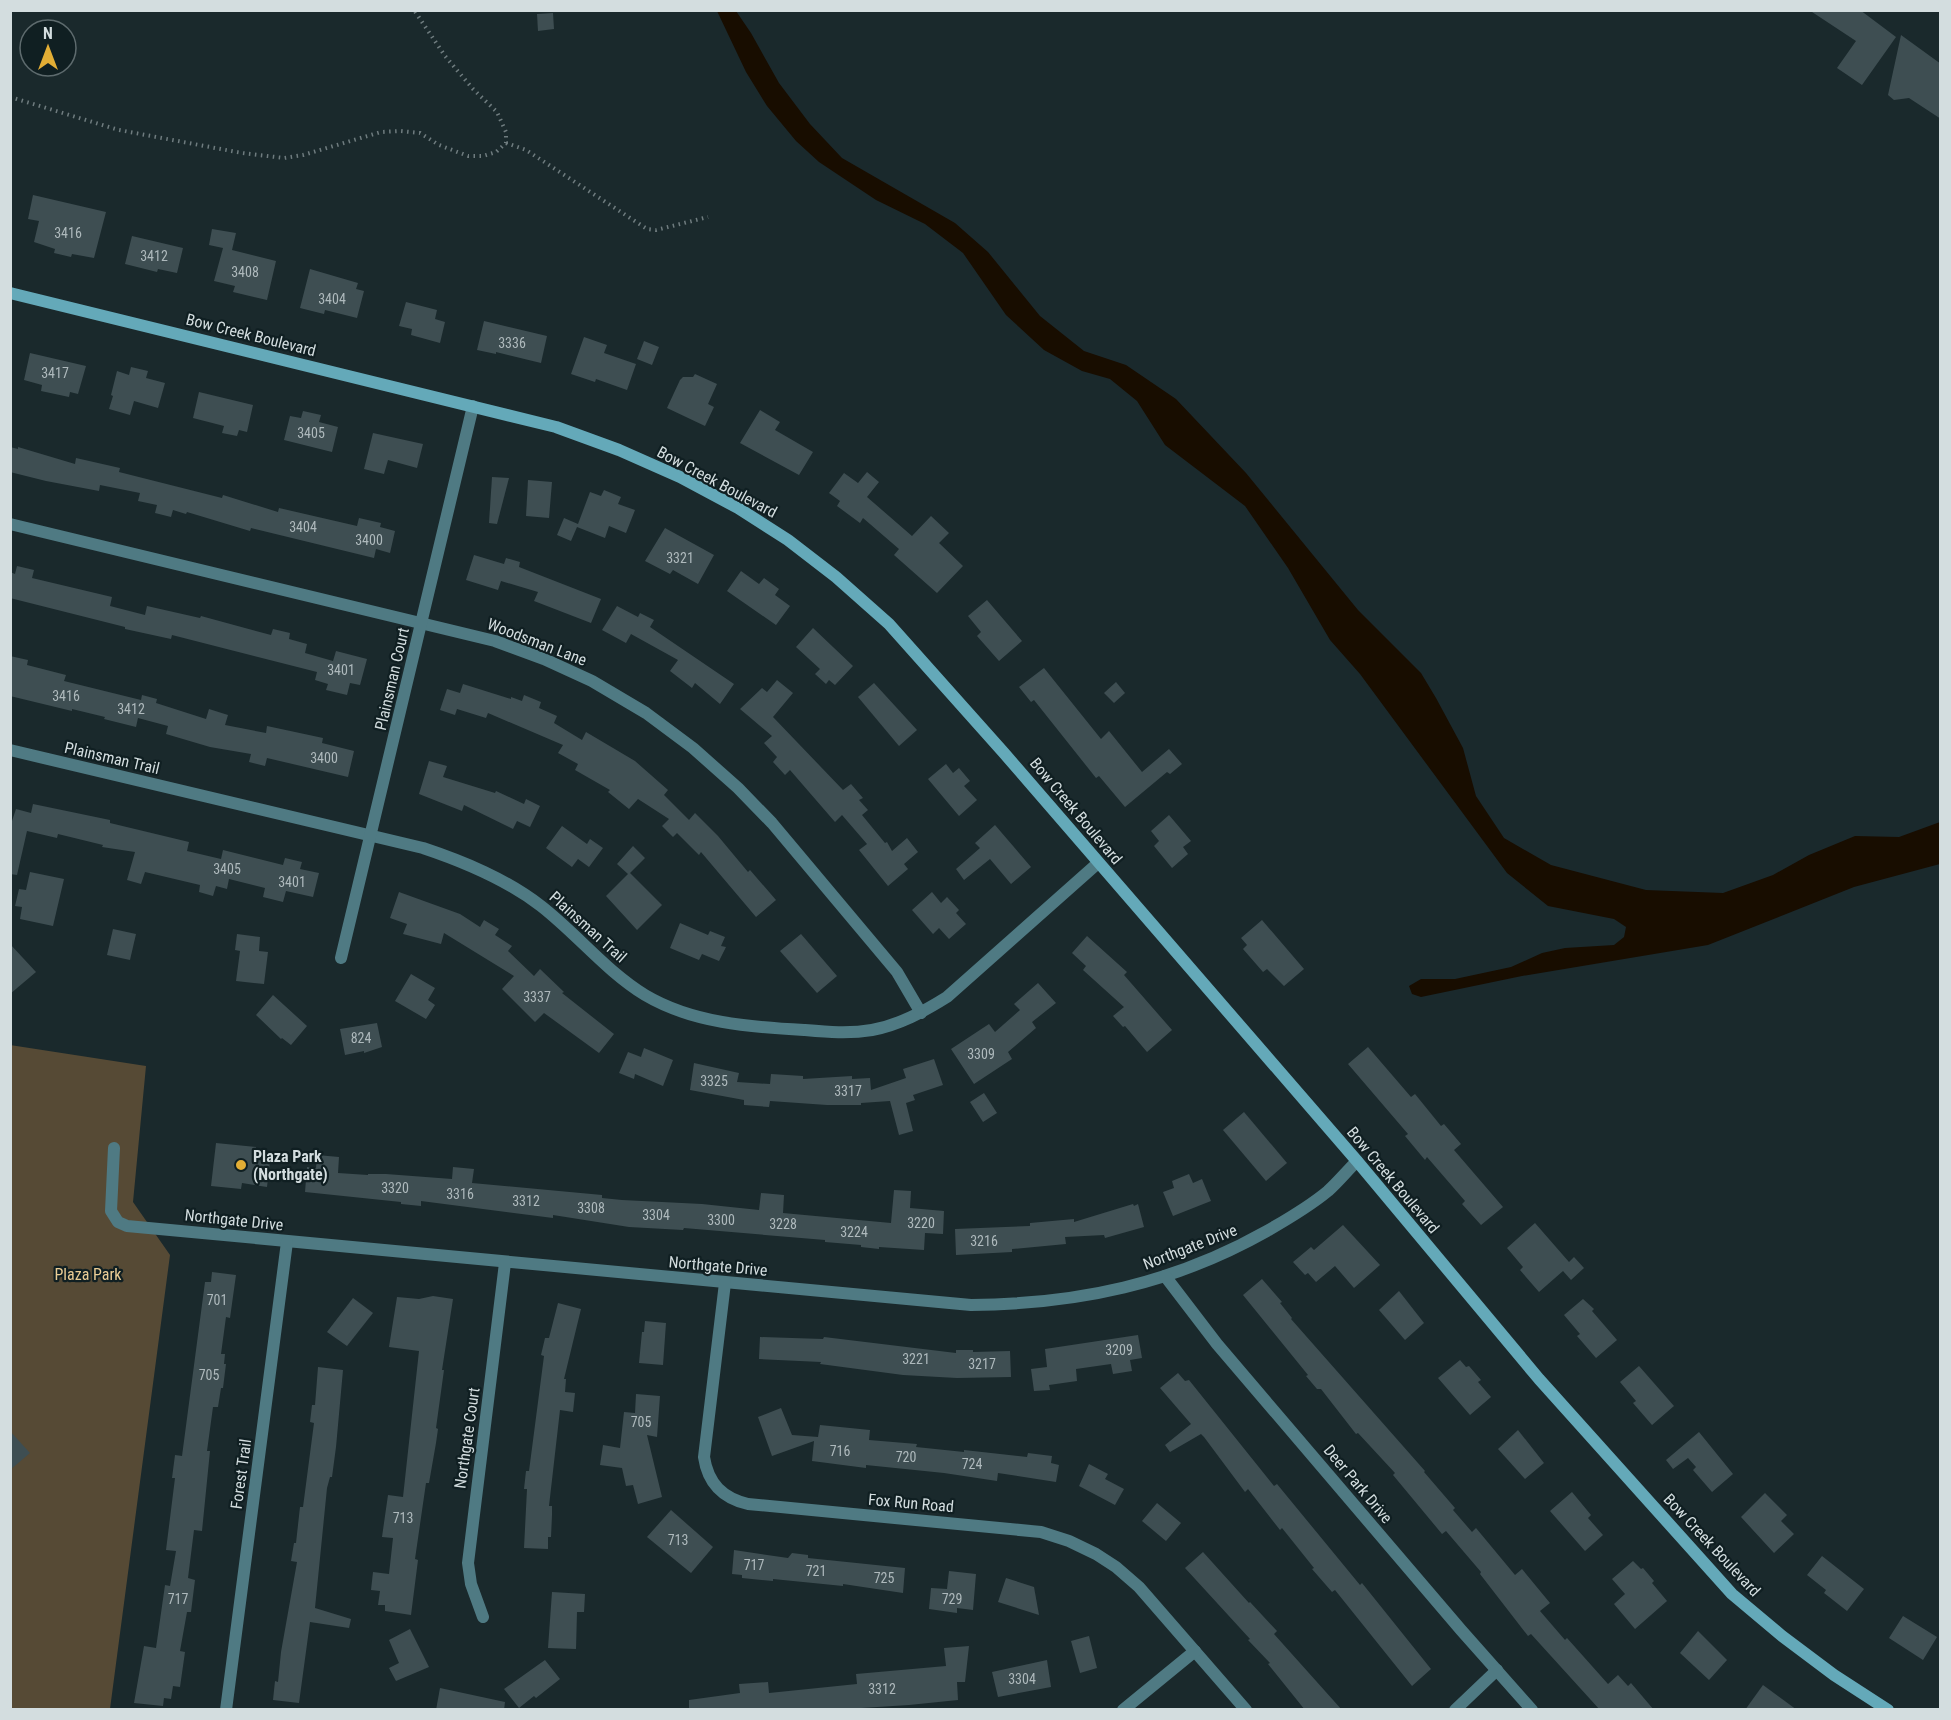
<svg xmlns="http://www.w3.org/2000/svg" width="1951" height="1720" font-family="'Roboto Condensed',sans-serif">
  <rect width="100%" height="100%" fill="#1a292c"/>
  <polygon fill="#564a35" points="10,1045 146,1066 133,1202 170,1255 110,1709 11,1709"/>
  <polygon fill="#180d00" points="717,11 736,11 751,33 779,83 810,124 842,158 955,223 988,252 1040,316 1084,351 1126,365 1176,399 1246,473 1358,610 1421,673 1436,698 1463,748 1476,796 1504,838 1551,865 1646,890 1723,893 1773,875 1809,855 1855,836 1899,837 1940,822 1940,864 1854,887 1708,945 1522,976 1421,997 1412,994 1409,986 1421,979 1455,979 1511,967 1542,953 1565,948 1614,945 1624,937 1626,927 1614,919 1548,906 1507,873 1360,674 1330,640 1288,568 1245,506 1165,445 1137,401 1110,379 1082,371 1044,350 1006,315 963,253 925,224 876,200 819,162 796,141 767,106 746,72"/>
  <g fill="#3e4e52">
    <polygon points="1809,10 1860,10 1896,37 1862,85 1837,68 1856,41"/>
    <polygon points="553,13 554,29 538,31 537,14"/>
    <polygon points="1901,35 1941,64 1941,119 1909,98 1894,100 1888,95"/>
    <polygon points="33,195 106,212 94,258 72,254 71,257 54,253 55,249 34,242 39,221 28,219"/>
    <polygon points="212,229 236,233 232,250 276,261 267,300 233,292 235,286 214,281 223,248 209,245"/>
    <polygon points="132,236 183,248 177,273 158,269 157,272 125,264"/>
    <polygon points="310,269 358,283 356,289 364,291 357,318 325,310 324,314 300,308"/>
    <polygon points="406,302 437,310 435,319 445,322 440,343 411,335 412,329 399,326"/>
    <polygon points="484,321 547,336 541,363 496,352 496,354 477,350"/>
    <polygon points="584,337 607,345 604,353 636,364 627,390 596,379 595,382 571,374"/>
    <polygon points="644,341 659,347 652,365 637,359"/>
    <polygon points="30,353 86,366 78,394 70,392 69,397 41,391 42,385 24,380"/>
    <polygon points="131,367 148,371 146,378 165,383 158,408 134,401 130,415 109,409 113,396 111,395 117,371 129,375"/>
    <polygon points="695,374 717,384 708,404 714,407 705,426 667,408 680,380 683,377 693,377"/>
    <polygon points="199,392 253,405 247,432 239,430 237,436 222,433 224,426 193,418"/>
    <polygon points="760,410 780,422 775,430 813,452 799,475 740,443"/>
    <polygon points="303,411 321,415 319,422 338,427 332,452 284,440 290,416 301,418"/>
    <polygon points="373,433 423,444 417,468 388,460 384,474 364,469"/>
    <polygon points="10,447 18,449 18,447 75,464 76,458 120,468 119,472 222,498 223,495 278,512 279,508 357,526 359,518 381,523 380,527 395,531 390,553 376,549 374,558 251,528 250,531 187,512 186,514 173,510 171,517 155,513 157,505 138,501 140,493 100,485 99,491 46,481 10,472"/>
    <polygon points="867,472 879,482 867,497 912,536 931,516 949,533 939,543 963,566 937,593 894,555 899,549 863,518 860,523 837,506 840,501 829,493 844,473 858,483"/>
    <polygon points="492,477 509,478 497,524 489,523"/>
    <polygon points="528,480 552,482 549,518 526,516"/>
    <polygon points="604,490 621,497 618,504 635,510 626,533 609,526 605,538 577,527 571,541 557,535 564,518 578,524 590,492 601,496"/>
    <polygon points="665,528 714,555 698,584 673,570 670,574 645,561"/>
    <polygon points="474,555 504,564 506,558 520,562 519,567 601,599 591,623 534,601 538,592 501,581 498,590 466,580"/>
    <polygon points="17,566 34,570 32,578 112,597 110,606 145,615 147,606 200,618 201,616 271,635 273,629 290,633 289,639 307,644 305,653 333,661 336,651 367,659 360,685 350,683 347,695 326,690 328,684 315,680 317,672 172,635 171,639 125,629 125,627 10,598 10,572 15,574"/>
    <polygon points="741,571 759,584 764,578 779,589 775,595 790,606 776,625 727,591"/>
    <polygon points="987,600 1022,641 999,661 977,636 981,632 968,616"/>
    <polygon points="617,606 638,617 640,613 654,620 650,627 734,684 720,704 695,683 692,688 670,671 678,660 631,634 626,643 602,630"/>
    <polygon points="813,628 853,666 835,685 829,680 826,684 815,674 820,669 796,647"/>
    <polygon points="10,656 28,660 27,665 66,675 64,681 141,700 142,695 157,699 156,703 206,719 209,709 228,715 225,725 266,733 267,726 323,738 322,743 354,751 348,777 267,758 265,766 249,762 251,754 210,747 166,734 168,726 138,718 136,727 104,719 105,717 72,709 72,711 10,696"/>
    <polygon points="1044,668 1101,739 1109,731 1142,772 1169,749 1182,764 1170,774 1167,772 1125,807 1099,776 1096,778 1034,700 1031,702 1019,687"/>
    <polygon points="777,680 793,693 773,717 843,790 851,784 863,798 859,800 868,810 862,815 885,843 887,842 892,851 907,838 918,852 904,864 908,869 888,886 859,850 867,844 842,815 835,822 790,770 785,775 773,762 777,757 764,743 772,736 740,709 762,688 767,692"/>
    <polygon points="1116,682 1125,693 1114,703 1104,693"/>
    <polygon points="874,683 917,730 899,746 858,697"/>
    <polygon points="463,684 511,699 511,697 522,701 524,695 541,702 539,708 557,716 554,723 582,740 586,732 635,761 668,790 664,795 689,820 695,813 718,836 748,872 750,870 776,900 756,917 701,852 699,855 677,833 673,837 662,826 669,819 638,799 629,809 608,792 610,790 575,770 578,764 558,753 563,745 488,713 486,718 457,709 455,715 440,710 447,689 460,693"/>
    <polygon points="429,761 447,766 443,777 495,793 496,791 524,804 526,799 540,806 530,827 517,821 513,829 464,805 462,811 419,794"/>
    <polygon points="946,764 953,773 959,768 970,781 964,786 977,800 959,816 928,779"/>
    <polygon points="33,804 110,820 110,823 189,842 187,851 221,859 223,850 283,865 285,858 302,862 300,869 319,873 313,897 286,891 283,902 263,897 265,888 229,879 227,889 216,886 213,896 199,892 200,885 145,872 141,884 127,880 135,852 102,847 103,845 58,834 57,838 27,831 17,875 10,874 10,827 16,809 31,813"/>
    <polygon points="1169,815 1191,841 1183,847 1188,854 1172,868 1154,846 1159,841 1151,831"/>
    <polygon points="995,825 1031,867 1011,884 990,859 964,880 956,869 980,848 975,843"/>
    <polygon points="562,826 587,844 590,839 603,848 589,867 578,859 572,867 546,848"/>
    <polygon points="633,846 645,858 630,873 662,905 637,930 606,896 628,874 617,864"/>
    <polygon points="30,872 64,879 53,926 20,919 22,907 15,906 19,889 26,890"/>
    <polygon points="399,892 460,914 480,927 484,920 499,929 495,935 512,946 508,951 534,976 540,969 564,992 562,993 614,1034 599,1053 544,1013 535,1022 502,989 514,976 444,933 441,944 403,934 407,924 390,918"/>
    <polygon points="932,892 941,903 947,897 959,910 956,913 966,924 949,939 939,928 933,934 912,910"/>
    <polygon points="1262,920 1304,969 1284,986 1267,969 1263,972 1243,949 1247,945 1241,938"/>
    <polygon points="680,923 708,935 710,931 725,937 721,946 726,947 719,961 702,954 699,960 670,948"/>
    <polygon points="113,929 136,934 130,960 107,955"/>
    <polygon points="237,934 260,937 259,951 268,952 264,984 236,981 240,951 235,950"/>
    <polygon points="801,934 837,976 817,993 780,951"/>
    <polygon points="1087,936 1127,972 1124,975 1172,1030 1147,1052 1125,1026 1123,1027 1113,1016 1124,1007 1083,970 1086,966 1072,953"/>
    <polygon points="10,944 36,972 10,994"/>
    <polygon points="411,974 435,988 428,1000 435,1005 426,1019 395,1001"/>
    <polygon points="1038,983 1056,1003 1032,1022 1036,1028 1008,1052 1012,1059 974,1084 951,1049 989,1024 995,1032 1020,1010 1014,1004"/>
    <polygon points="273,995 307,1026 291,1045 282,1038 281,1039 256,1015"/>
    <polygon points="377,1023 382,1047 364,1053 364,1051 345,1055 340,1029"/>
    <polygon points="1368,1047 1411,1097 1415,1094 1441,1126 1444,1124 1461,1144 1454,1150 1503,1207 1481,1225 1462,1204 1465,1201 1427,1157 1425,1160 1405,1136 1408,1134 1348,1064"/>
    <polygon points="644,1048 673,1060 663,1086 635,1074 634,1079 619,1073 628,1052 641,1057"/>
    <polygon points="934,1059 943,1085 913,1095 915,1100 906,1103 913,1131 899,1135 890,1101 861,1103 861,1105 827,1105 770,1101 769,1107 744,1105 744,1100 690,1090 694,1063 739,1073 737,1082 770,1084 771,1074 803,1076 803,1079 852,1076 852,1079 870,1078 871,1090 906,1078 903,1069"/>
    <polygon points="984,1093 997,1113 983,1122 970,1102"/>
    <polygon points="1244,1112 1287,1163 1266,1181 1223,1130"/>
    <polygon points="216,1143 256,1147 255,1160 270,1161 267,1187 242,1183 241,1189 211,1186"/>
    <polygon points="317,1155 339,1157 338,1173 368,1175 368,1174 386,1174 452,1179 453,1167 474,1169 472,1183 602,1195 602,1198 622,1200 702,1204 759,1210 761,1193 784,1195 783,1213 891,1223 894,1190 911,1191 910,1208 944,1211 943,1234 925,1233 924,1250 879,1247 879,1249 861,1247 861,1245 825,1242 825,1240 684,1228 683,1230 629,1227 553,1215 553,1218 421,1201 421,1206 401,1204 401,1202 305,1192 307,1167 316,1168"/>
    <polygon points="1189,1174 1193,1183 1202,1179 1211,1201 1173,1216 1163,1192 1174,1188 1172,1181"/>
    <polygon points="1133,1204 1134,1206 1138,1204 1144,1227 1105,1238 1104,1235 1065,1237 1066,1244 1012,1249 1012,1252 956,1255 955,1229 1030,1226 1030,1223 1074,1219 1074,1222"/>
    <polygon points="1535,1223 1569,1262 1574,1257 1584,1268 1571,1280 1563,1271 1539,1292 1520,1270 1523,1267 1507,1248"/>
    <polygon points="1343,1225 1380,1265 1354,1288 1335,1266 1316,1282 1308,1273 1305,1275 1293,1262 1311,1247 1314,1250"/>
    <polygon points="212,1272 236,1275 230,1318 226,1317 221,1354 225,1354 224,1364 226,1364 223,1388 221,1388 218,1407 213,1407 207,1451 210,1451 202,1531 194,1530 188,1578 195,1580 191,1612 187,1612 180,1651 185,1652 180,1687 173,1686 171,1699 164,1698 163,1706 134,1703 144,1646 156,1648 165,1585 170,1586 176,1551 166,1550 175,1478 172,1478 175,1455 182,1456 205,1282 211,1282"/>
    <polygon points="1262,1279 1282,1302 1280,1303 1292,1318 1291,1319 1425,1471 1424,1472 1455,1508 1453,1510 1472,1532 1476,1528 1515,1575 1522,1569 1550,1603 1540,1611 1565,1640 1567,1638 1608,1684 1618,1675 1628,1686 1631,1683 1654,1710 1600,1710 1531,1634 1528,1636 1480,1574 1481,1572 1446,1531 1442,1534 1393,1475 1395,1473 1358,1433 1356,1434 1321,1389 1317,1389 1306,1376 1308,1375 1243,1295"/>
    <polygon points="1399,1291 1424,1323 1405,1340 1379,1310"/>
    <polygon points="433,1296 453,1299 442,1370 444,1370 436,1428 438,1429 436,1443 429,1483 426,1483 415,1559 418,1560 411,1615 385,1611 385,1605 378,1605 380,1591 371,1590 373,1572 389,1574 393,1538 382,1537 388,1495 403,1497 419,1351 389,1347 397,1297 419,1299"/>
    <polygon points="353,1298 373,1313 347,1346 327,1332"/>
    <polygon points="1583,1299 1594,1309 1592,1311 1617,1340 1596,1358 1577,1336 1580,1334 1564,1315"/>
    <polygon points="558,1303 581,1309 564,1379 566,1379 565,1392 575,1393 573,1412 560,1410 549,1506 552,1506 552,1515 551,1537 548,1537 548,1549 524,1548 527,1489 524,1489 526,1471 529,1471 544,1356 541,1355 545,1338 549,1338"/>
    <polygon points="645,1321 666,1323 663,1365 639,1363 642,1332 644,1332"/>
    <polygon points="1138,1335 1142,1358 1130,1360 1132,1371 1113,1374 1111,1364 1076,1369 1077,1381 1049,1385 1050,1390 1034,1391 1031,1369 1047,1367 1045,1349"/>
    <polygon points="760,1337 823,1339 824,1337 956,1353 956,1350 973,1350 973,1352 1010,1351 1011,1377 957,1378 903,1375 820,1364 821,1362 759,1359"/>
    <polygon points="1460,1360 1466,1367 1469,1366 1481,1380 1478,1382 1491,1397 1470,1415 1438,1378"/>
    <polygon points="1639,1366 1674,1406 1652,1425 1633,1403 1636,1401 1620,1382"/>
    <polygon points="318,1367 343,1370 336,1447 332,1477 330,1477 327,1488 315,1608 351,1619 349,1628 310,1622 299,1703 273,1700 275,1681 278,1682 281,1652 297,1562 291,1561 294,1543 296,1543 300,1507 303,1507 314,1423 310,1422 312,1405 315,1405"/>
    <polygon points="1178,1373 1185,1381 1189,1380 1274,1486 1277,1484 1360,1585 1362,1583 1431,1669 1412,1686 1335,1590 1332,1592 1312,1569 1314,1568 1282,1528 1280,1530 1248,1489 1245,1492 1204,1437 1201,1434 1170,1452 1165,1445 1191,1424 1160,1388"/>
    <polygon points="636,1394 660,1396 657,1437 647,1435 662,1497 638,1504 633,1485 626,1486 622,1468 600,1465 603,1445 620,1448 624,1412 635,1413"/>
    <polygon points="781,1408 792,1435 818,1437 820,1425 870,1430 869,1440 917,1444 916,1447 964,1452 964,1450 1027,1457 1028,1453 1052,1456 1051,1463 1059,1465 1056,1482 998,1473 997,1481 944,1473 866,1465 866,1468 812,1461 814,1441 772,1456 758,1417"/>
    <polygon points="1518,1430 1544,1463 1525,1479 1498,1449"/>
    <polygon points="10,1431 30,1453 10,1470"/>
    <polygon points="1699,1432 1733,1474 1712,1492 1693,1470 1696,1467 1688,1458 1673,1469 1666,1460"/>
    <polygon points="1089,1464 1108,1474 1105,1479 1124,1489 1115,1505 1079,1486"/>
    <polygon points="1572,1492 1591,1515 1588,1518 1603,1535 1585,1551 1550,1511"/>
    <polygon points="1765,1493 1787,1515 1781,1521 1794,1534 1774,1553 1741,1517"/>
    <polygon points="1157,1503 1181,1523 1166,1541 1142,1521"/>
    <polygon points="671,1510 713,1547 691,1573 647,1537"/>
    <polygon points="734,1550 788,1558 792,1553 808,1555 808,1558 905,1568 903,1593 843,1584 843,1586 773,1579 773,1581 742,1578 742,1575 732,1574"/>
    <polygon points="1203,1552 1249,1603 1250,1602 1277,1631 1274,1634 1342,1710 1305,1710 1268,1664 1270,1663 1248,1640 1250,1639 1185,1568"/>
    <polygon points="1822,1556 1864,1589 1847,1611 1824,1593 1826,1590 1807,1575"/>
    <polygon points="1633,1561 1641,1569 1643,1568 1654,1581 1652,1583 1667,1601 1635,1629 1614,1604 1625,1594 1612,1579"/>
    <polygon points="949,1571 976,1574 973,1610 957,1608 957,1613 929,1609 931,1588 947,1589"/>
    <polygon points="1006,1578 1034,1587 1039,1615 998,1602"/>
    <polygon points="552,1592 585,1594 584,1612 577,1612 576,1649 548,1648"/>
    <polygon points="1903,1616 1937,1637 1923,1660 1889,1638"/>
    <polygon points="410,1629 429,1667 396,1681 389,1668 399,1663 389,1640"/>
    <polygon points="1698,1631 1727,1660 1709,1680 1680,1653"/>
    <polygon points="1089,1636 1097,1668 1080,1673 1071,1641"/>
    <polygon points="969,1646 965,1682 957,1682 958,1700 909,1705 830,1710 689,1710 689,1700 740,1693 739,1684 768,1682 769,1693 857,1684 856,1674 946,1666 944,1648"/>
    <polygon points="545,1660 560,1679 536,1698 534,1696 519,1708 504,1689"/>
    <polygon points="1047,1660 1051,1687 998,1697 992,1672"/>
    <polygon points="1763,1685 1797,1710 1745,1710"/>
    <polygon points="440,1688 505,1702 504,1710 436,1710"/>
  </g>
  <g fill="none" stroke-linecap="round" stroke-linejoin="round">
    <g stroke="#6f7c7f" stroke-width="4" stroke-dasharray="1.5 4.5" stroke-linecap="butt">
      <polyline points="10,97 119,130 242,153 284,158 303,155 381,132 401,131 420,133 439,145 468,156 483,156 496,152 506,143 506,132 497,112 473,89 445,56 414,10"/>
      <polyline points="506,143 526,150 647,229 656,230 708,217"/>
    </g>
    <g stroke="#4f7a83" stroke-width="12">
      <polyline points="10,524 495,641 544,659 592,681 646,713 693,748 738,788 772,823 897,972 921,1013"/>
      <path d="M10,750L423,848C465,862 506,879 541,906C577,934 606,971 645,995C692,1023 750,1027 804,1030C827,1032 849,1034 872,1030C899,1025 923,1012 947,997L1098,863"/>
      <polyline points="341,958 473,406"/>
      <path d="M114,1148L111,1211L118,1222L127,1226L971,1305C1078,1304 1173,1284 1267,1231C1288,1219 1310,1206 1328,1191C1338,1182 1347,1171 1357,1161"/>
      <polyline points="1165,1276 1217,1344 1461,1630 1532,1710"/>
      <path d="M725,1283L704,1457C708,1484 723,1498 748,1504L1041,1532L1069,1541L1096,1554L1116,1567L1139,1587L1246,1710"/>
      <polyline points="483,1617 471,1584 468,1563 505,1263"/>
      <polyline points="226,1710 287,1242"/>
      <polyline points="1123,1710 1195,1651"/>
      <polyline points="1455,1710 1497,1670"/>
    </g>
    <polyline stroke="#64a9b9" stroke-width="12" points="10,293 556,427 619,450 680,477 738,508 788,540 836,577 889,624 1004,753 1357,1161 1539,1379 1732,1594 1782,1636 1834,1675 1888,1710"/>
  </g>
  <circle fill="#e3ae35" stroke="#101f22" stroke-width="2" cx="241" cy="1165" r="6"/>
  <g text-anchor="middle" dominant-baseline="central" stroke-width="4.5" stroke-linejoin="round" paint-order="stroke">
    <g font-size="14" fill="#aeb9bc">
      <text x="68" y="233">3416</text>
      <text x="154" y="256">3412</text>
      <text x="245" y="272">3408</text>
      <text x="332" y="299">3404</text>
      <text x="512" y="343">3336</text>
      <text x="55" y="373">3417</text>
      <text x="311" y="433">3405</text>
      <text x="303" y="527">3404</text>
      <text x="369" y="540">3400</text>
      <text x="680" y="558">3321</text>
      <text x="341" y="670">3401</text>
      <text x="66" y="696">3416</text>
      <text x="131" y="709">3412</text>
      <text x="324" y="758">3400</text>
      <text x="227" y="869">3405</text>
      <text x="292" y="882">3401</text>
      <text x="537" y="997">3337</text>
      <text x="361" y="1038">824</text>
      <text x="981" y="1054">3309</text>
      <text x="714" y="1081">3325</text>
      <text x="848" y="1091">3317</text>
      <text x="395" y="1188">3320</text>
      <text x="460" y="1194">3316</text>
      <text x="526" y="1201">3312</text>
      <text x="591" y="1208">3308</text>
      <text x="656" y="1215">3304</text>
      <text x="721" y="1220">3300</text>
      <text x="921" y="1223">3220</text>
      <text x="783" y="1224">3228</text>
      <text x="854" y="1232">3224</text>
      <text x="984" y="1241">3216</text>
      <text x="217" y="1300">701</text>
      <text x="1119" y="1350">3209</text>
      <text x="916" y="1359">3221</text>
      <text x="982" y="1364">3217</text>
      <text x="209" y="1375">705</text>
      <text x="641" y="1422">705</text>
      <text x="840" y="1451">716</text>
      <text x="906" y="1457">720</text>
      <text x="972" y="1464">724</text>
      <text x="403" y="1518">713</text>
      <text x="678" y="1540">713</text>
      <text x="754" y="1565">717</text>
      <text x="816" y="1571">721</text>
      <text x="884" y="1578">725</text>
      <text x="178" y="1599">717</text>
      <text x="952" y="1599">729</text>
      <text x="1022" y="1679">3304</text>
      <text x="882" y="1689">3312</text>
    </g>
    <g font-size="16" fill="#d3dddf" stroke="#101f22">
      <text transform="translate(251 335) rotate(14)">Bow Creek Boulevard</text>
      <text transform="translate(717 482) rotate(28)">Bow Creek Boulevard</text>
      <text transform="translate(537 642) rotate(21)">Woodsman Lane</text>
      <text transform="translate(392 679) rotate(-77)">Plainsman Court</text>
      <text transform="translate(112 758) rotate(13)">Plainsman Trail</text>
      <text transform="translate(1076 811) rotate(50)">Bow Creek Boulevard</text>
      <text transform="translate(588 927) rotate(42)">Plainsman Trail</text>
      <text transform="translate(1393 1180) rotate(50)">Bow Creek Boulevard</text>
      <text transform="translate(234 1220) rotate(6)">Northgate Drive</text>
      <text transform="translate(1190 1247) rotate(-21)">Northgate Drive</text>
      <text transform="translate(718 1266) rotate(5)">Northgate Drive</text>
      <text transform="translate(467 1438) rotate(-82)">Northgate Court</text>
      <text transform="translate(241 1474) rotate(-82)">Forest Trail</text>
      <text transform="translate(1358 1484) rotate(50)">Deer Park Drive</text>
      <text transform="translate(911 1503) rotate(5)">Fox Run Road</text>
      <text transform="translate(1712 1545) rotate(47)">Bow Creek Boulevard</text>
    </g>
    <g font-size="16" font-weight="bold" fill="#d3dddf" stroke="#101f22" text-anchor="start">
      <text x="253" y="1156">Plaza Park<tspan x="253" dy="18">(Northgate)</tspan></text>
    </g>
    <g font-size="16" fill="#eacd95" stroke="#101f22">
      <text x="88" y="1274">Plaza Park</text>
    </g>
  </g>
  <rect width="1951" height="1720" fill="none" stroke="#d3dddf" stroke-width="24"/>
  <g transform="translate(48 48)"><circle r="28" fill="#101f22" stroke="#5e6b6e" stroke-width="1.5"/>
  <path d="M0-4.5L10 22L0 15L-10 22Z" fill="#e3ae35"/>
  <text y="-9" font-size="16" font-weight="bold" text-anchor="middle" fill="#d3dddf">N</text>
  </g>
</svg>
